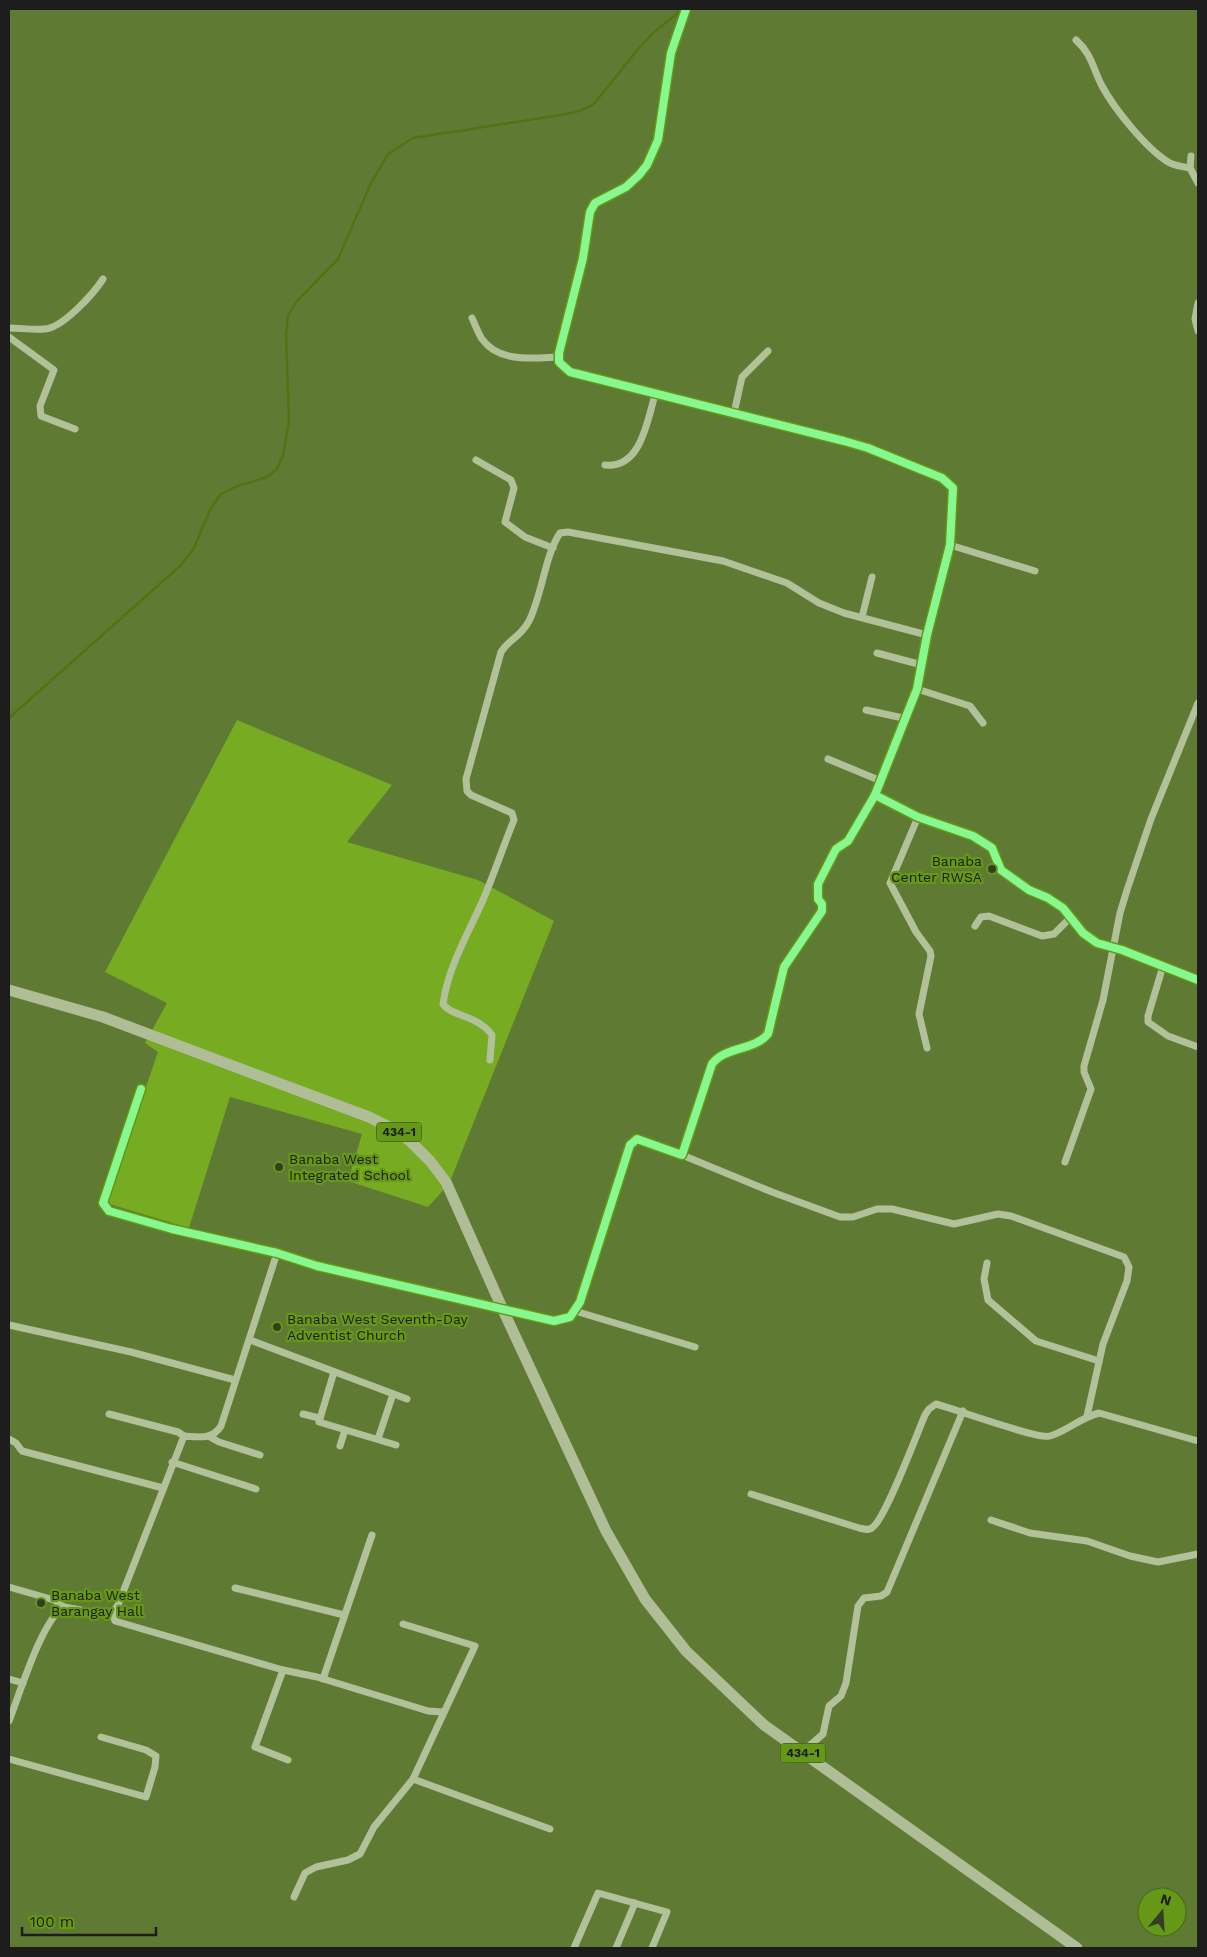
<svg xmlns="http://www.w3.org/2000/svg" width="1207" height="1957" font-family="'Work Sans',sans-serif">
  <rect width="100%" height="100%" fill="#5f7b33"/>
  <polygon fill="#76ab22" points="237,720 392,785 347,842 478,880 554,921 449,1184 428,1207 348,1181 362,1134 230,1097 189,1228 106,1203 158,1052 145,1043 167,1003 105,972"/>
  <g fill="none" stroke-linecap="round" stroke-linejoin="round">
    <polyline stroke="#4d7611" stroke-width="2.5" points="9,718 180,566 193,550 211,508 220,495 235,487 267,477 277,469 283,455 289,421 286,334 288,316 296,302 338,259 371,183 388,154 413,138 561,115 579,111 593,105 638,49 654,32 683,9"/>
    <g stroke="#b1c19a" stroke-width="7">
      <polyline points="686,9 671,53 658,140 647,165 639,175 626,187 595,203 590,212 583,258 559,353 559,362 570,372 844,441 868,448 942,478 953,488 950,545 927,635 917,689 875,795"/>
      <path d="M1076,40C1092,54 1093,69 1102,86C1115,110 1146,148 1168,162C1175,166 1183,167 1190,168"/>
      <polyline points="1191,156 1190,168 1198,183"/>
      <polyline points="1198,303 1195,319 1198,331"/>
      <path d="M472,318C475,324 478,333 482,339C499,363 533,358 558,357"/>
      <path d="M9,328C20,328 33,330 44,329C62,329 94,293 103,279"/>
      <polyline points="9,337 54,370 40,406 41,416 75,429"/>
      <polyline points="734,413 742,377 768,351"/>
      <polyline points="476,460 511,480 514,488 505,522 525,537 553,548"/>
      <path d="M605,465C641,469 647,421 655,395"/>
      <polyline points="950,545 1035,571"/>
      <polyline points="862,617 872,577"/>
      <polyline points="877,653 922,665"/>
      <polyline points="917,689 970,706 983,723"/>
      <polyline points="866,710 903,718"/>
      <polyline points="828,759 881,781"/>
      <polyline points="918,817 890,883 916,932 930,951 931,956 919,1014 927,1048"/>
      <polyline points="975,926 981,917 989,916 1042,936 1054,934 1070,918"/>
      <polyline points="1163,966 1148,1016 1148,1022 1168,1036 1198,1047"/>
      <path d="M490,1060L492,1035C478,1015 450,1016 443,1004C448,967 468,934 483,900C494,874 503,847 514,820L512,813L471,795L467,791L466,779L501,652C510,638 519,639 529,621C542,595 545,555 560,533L568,532L723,561L787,583L819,603L844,613L927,635"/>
      <path d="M141,1089L103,1203L109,1211L172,1229L277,1253L317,1266L554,1321L570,1317L580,1302L630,1145L637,1139L682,1155L712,1064C726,1046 754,1051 768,1034L784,967L822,911V904L818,899V884L836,849L848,841L875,795L918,817L973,836L992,848L1001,870L1029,890L1048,898L1063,908L1083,933L1097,943L1122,950L1198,980"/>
      <polyline points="682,1155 772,1192 840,1217 853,1217 877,1209 892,1209 954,1224 998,1214 1011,1216 1124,1257 1129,1267 1127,1281 1103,1344 1087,1416"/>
      <polyline points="1065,1162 1091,1089 1084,1072 1084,1066 1103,1000 1120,913 1127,890 1151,819 1198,703"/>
      <polyline points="987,1263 984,1279 988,1300 1036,1341 1099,1361"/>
      <polyline points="575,1311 695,1347"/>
      <polyline points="9,1325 131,1352 235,1380"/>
      <polyline points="250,1340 407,1399"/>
      <polyline points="334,1372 319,1422 396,1445"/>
      <polyline points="109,1414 178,1432 184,1436"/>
      <polyline points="303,1414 319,1418"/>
      <polyline points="210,1437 219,1442 260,1455"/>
      <polyline points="9,1439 16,1443 22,1451 163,1488"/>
      <polyline points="378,1439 393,1394"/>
      <polyline points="340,1446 345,1430"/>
      <polyline points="172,1462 256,1489"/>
      <path d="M751,1494L859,1528C864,1529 869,1531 873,1527C886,1517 916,1436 925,1415L929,1409L936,1404C955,1409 1039,1440 1050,1436C1067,1431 1080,1418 1099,1413L1198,1441"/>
      <polyline points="991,1520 1030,1533 1087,1541 1130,1556 1158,1562 1198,1554"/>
      <polyline points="9,1587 54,1600 64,1607"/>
      <polyline points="235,1588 344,1615"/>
      <polyline points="112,1613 115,1621 283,1670 317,1677 428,1711 443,1712"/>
      <polyline points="283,1670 255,1747 288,1760"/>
      <polyline points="9,1679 23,1683"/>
      <polyline points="323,1679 372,1535"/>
      <path d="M9,1721C19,1696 42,1619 64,1607L103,1614L112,1613L118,1605L184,1436C200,1437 212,1440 221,1426L277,1253"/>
      <polyline points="801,1753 823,1734 829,1706 841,1696 846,1683 858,1606 864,1598 881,1596 887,1592 963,1411"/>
      <polyline points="9,1759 146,1797 155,1767 156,1756 146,1750 101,1737"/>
      <polyline points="413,1779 550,1829"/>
      <polyline points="294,1897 305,1873 316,1867 348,1860 360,1854 374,1827 413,1779 475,1646 403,1624"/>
      <polyline points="574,1948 598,1893 667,1912 652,1948"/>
      <polyline points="616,1948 635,1903"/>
    </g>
    <polyline stroke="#afbe97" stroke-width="11" points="9,990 103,1017 369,1117 399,1132 411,1142 430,1161 446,1182 503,1310 606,1531 645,1599 686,1651 764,1725 1077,1948"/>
    <g stroke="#659816" stroke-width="11">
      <g id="cycleway">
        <polyline points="686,9 671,53 658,140 647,165 639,175 626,187 595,203 590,212 583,258 559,353 559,362 570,372 844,441 868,448 942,478 953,488 950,545 927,635 917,689 875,795"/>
        <path d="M141,1089L103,1203L109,1211L172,1229L277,1253L317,1266L554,1321L570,1317L580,1302L630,1145L637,1139L682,1155L712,1064C726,1046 754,1051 768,1034L784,967L822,911V904L818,899V884L836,849L848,841L875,795L918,817L973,836L992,848L1001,870L1029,890L1048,898L1063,908L1083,933L1097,943L1122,950L1198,980"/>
      </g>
    </g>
    <use href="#cycleway" stroke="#87f88f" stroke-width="8"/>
  </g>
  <g fill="#343e25" stroke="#659816" stroke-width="2">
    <circle cx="992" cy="869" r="5"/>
    <circle cx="279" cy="1167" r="5"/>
    <circle cx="277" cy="1327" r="5"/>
    <circle cx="41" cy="1603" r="5"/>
  </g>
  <g text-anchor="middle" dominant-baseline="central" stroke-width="4.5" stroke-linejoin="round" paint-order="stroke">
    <g fill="#659816" stroke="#33421b" stroke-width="1">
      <rect x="376.5" y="1122.5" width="45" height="19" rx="4"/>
      <rect x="780.5" y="1743.5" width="45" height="19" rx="4"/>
    </g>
    <g font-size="12" font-weight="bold" fill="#1d1d1d">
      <text x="399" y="1132">434-1</text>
      <text x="803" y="1753">434-1</text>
    </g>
    <g font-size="14" fill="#1d1d1d" stroke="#659816" text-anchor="start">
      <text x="982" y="861" text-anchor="end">Banaba<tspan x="982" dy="16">Center RWSA</tspan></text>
      <text x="289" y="1159">Banaba West<tspan x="289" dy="16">Integrated School</tspan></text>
      <text x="287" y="1319">Banaba West Seventh-Day<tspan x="287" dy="16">Adventist Church</tspan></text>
      <text x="51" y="1595">Banaba West<tspan x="51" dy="16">Barangay Hall</tspan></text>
    </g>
  </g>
  <rect width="1207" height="1957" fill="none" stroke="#1d1d1d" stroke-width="20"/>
  <g transform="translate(1162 1912) rotate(18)"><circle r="24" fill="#659816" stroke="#486719"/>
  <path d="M0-4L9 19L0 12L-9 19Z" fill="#343e25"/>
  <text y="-8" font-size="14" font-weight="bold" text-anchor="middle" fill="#1d1d1d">N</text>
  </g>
  <path d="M22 1927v8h134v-8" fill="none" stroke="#1d1d1d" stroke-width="2.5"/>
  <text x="30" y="1927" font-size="15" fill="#1d1d1d" stroke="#659816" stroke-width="4" paint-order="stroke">100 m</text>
</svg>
